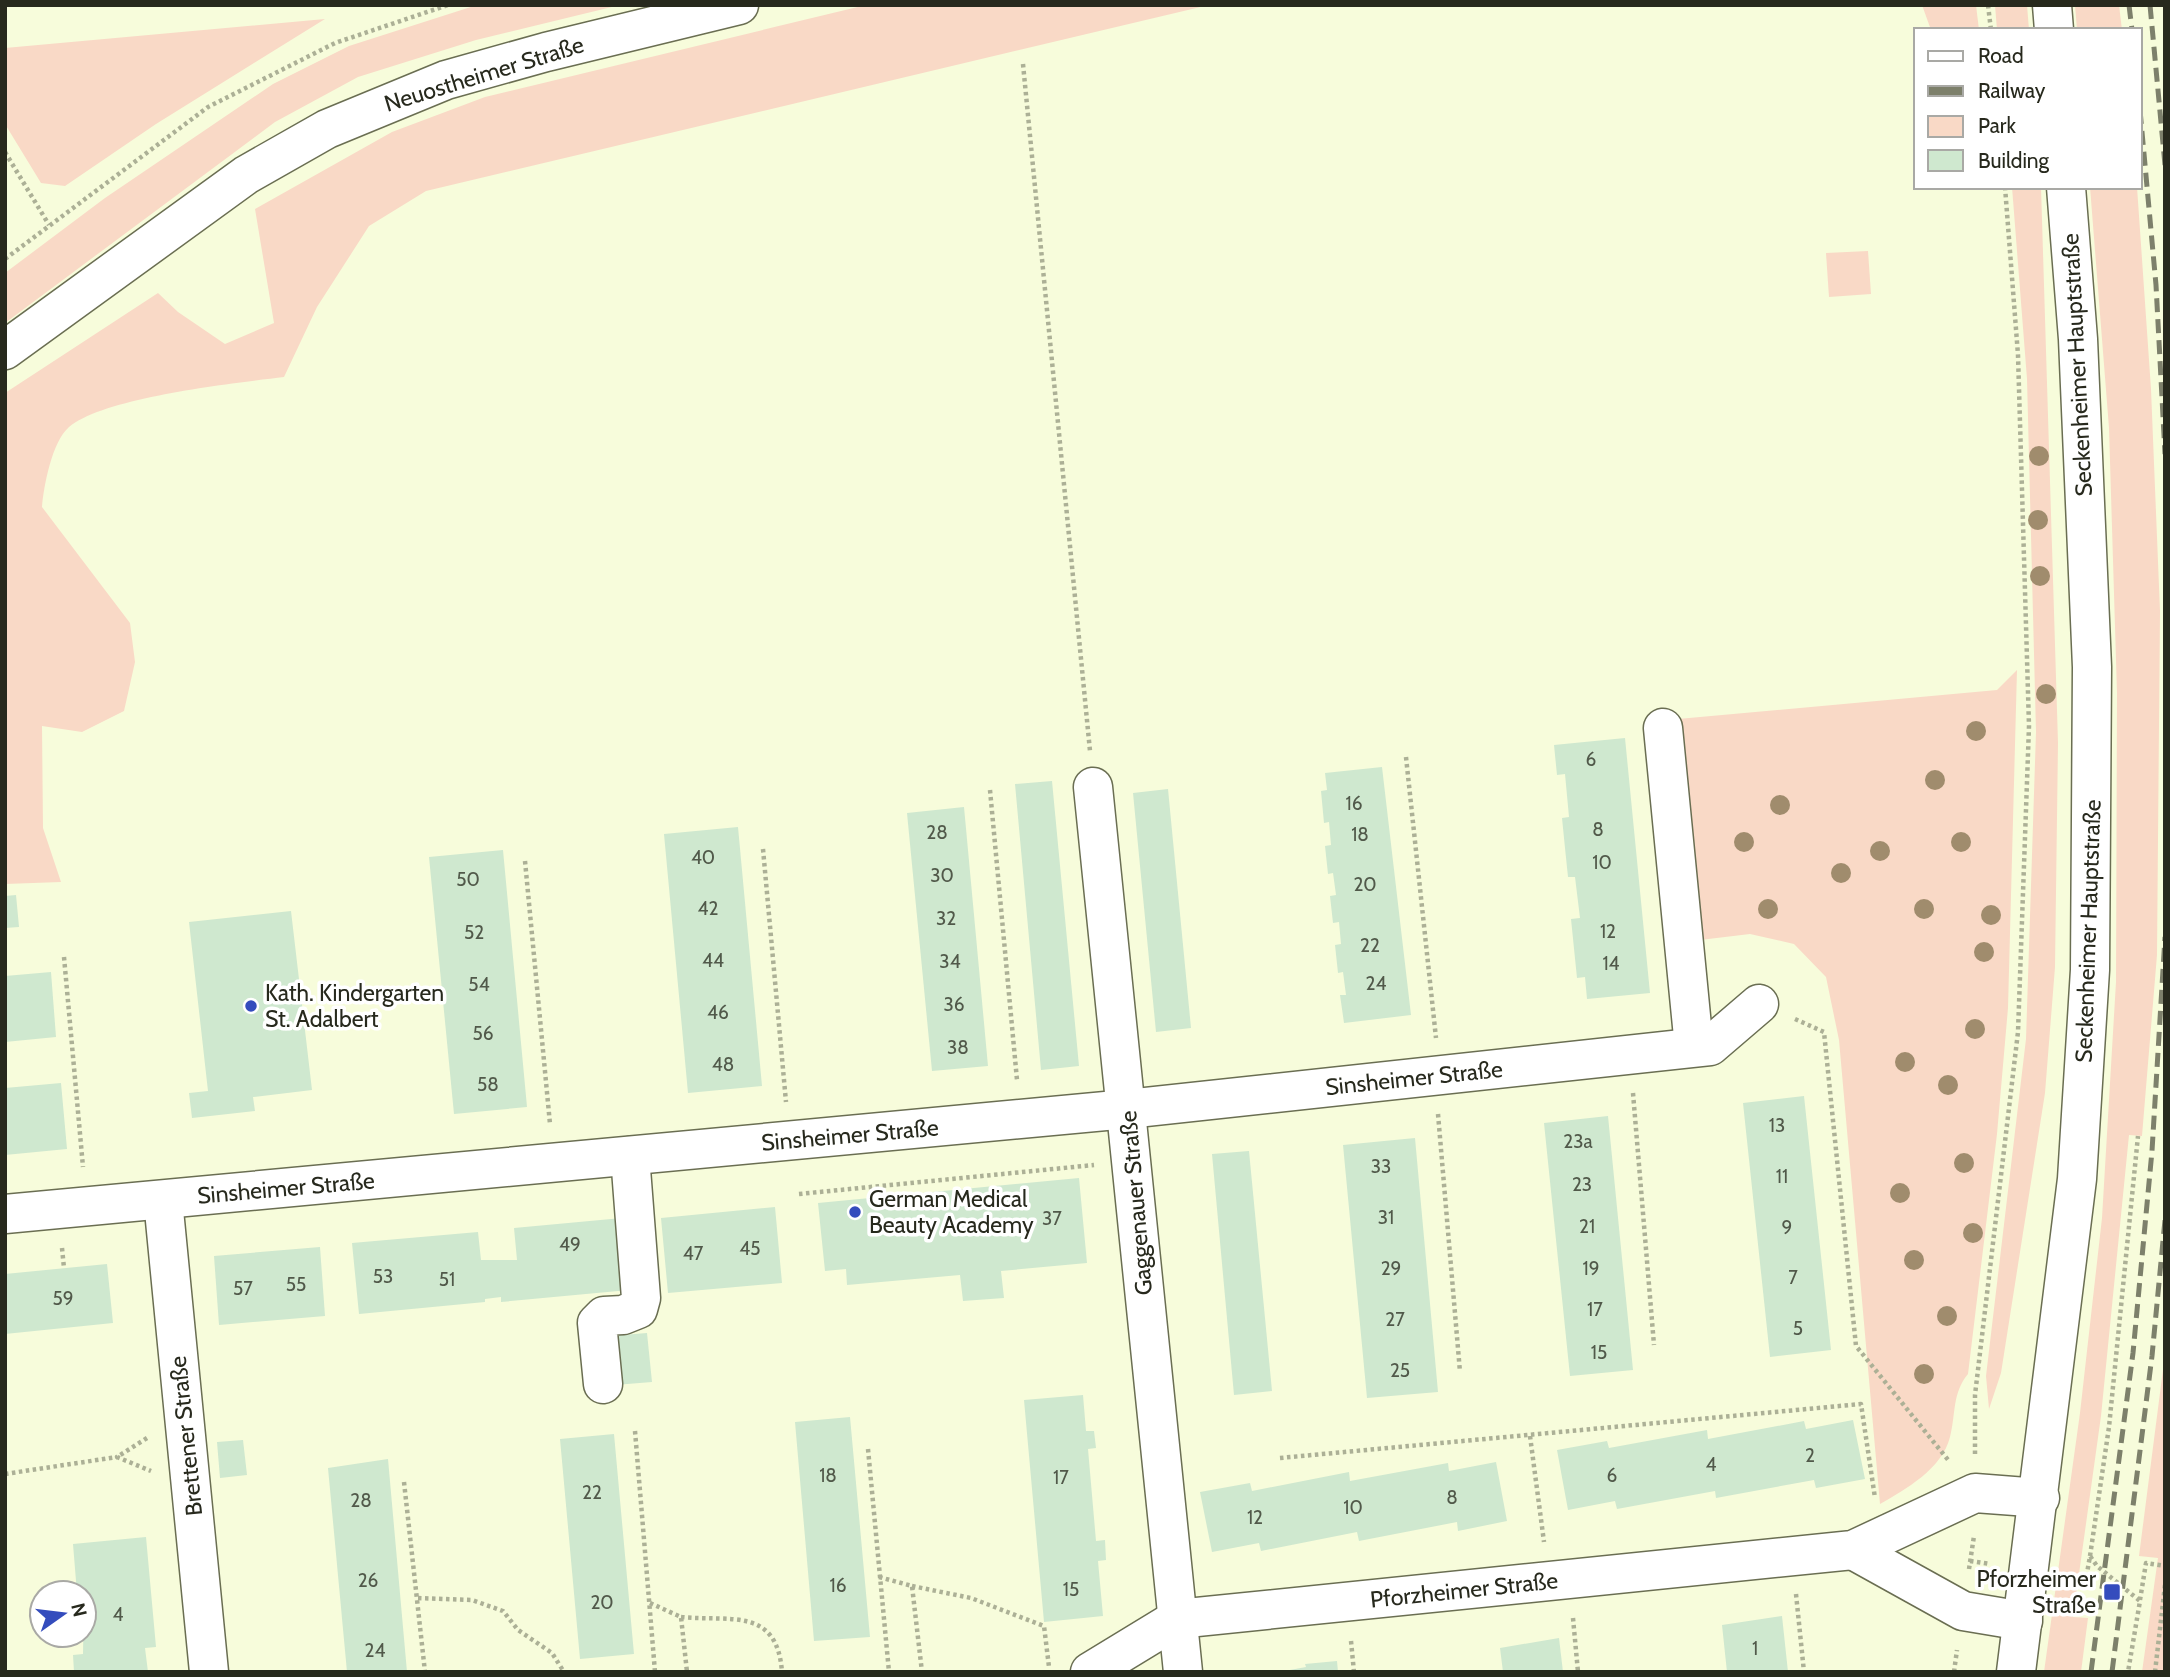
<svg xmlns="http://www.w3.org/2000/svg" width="2170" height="1677" font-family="Cabin,sans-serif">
  <rect width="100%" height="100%" fill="#f7fcdb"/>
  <g fill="#f9d9c6">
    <polygon points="477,5 620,5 476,40 358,77 275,122 5,323 5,273 105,198 273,84 349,46"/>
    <path d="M866,5H1209L426,191L369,226L317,307L284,377C235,383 104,397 69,427C52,442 44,485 42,507L130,623L135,662L124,711L82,732L42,726L43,828L61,882L5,884V393L158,293L178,312L225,344L274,323L255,209L392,132L485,97Z"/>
    <polygon points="1922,5 1976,5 1979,30 1931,30"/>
    <polygon points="1995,5 2027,5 2029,30 1997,30"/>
    <polygon points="2075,5 2119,5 2122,30 2077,30"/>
    <polygon points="325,19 156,124 65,186 41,183 5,124 5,48"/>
    <polygon points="2012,187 2041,187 2058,743 2055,967 2045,1093 2001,1373 1989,1409 1986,1376 2026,1039 2036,732 2027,379"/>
    <polygon points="2090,187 2137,187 2151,389 2160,611 2157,955 2142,1136 2129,1135 2101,1416 2073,1617 2088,1618 2081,1672 2044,1672 2080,1413 2102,1218 2116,982 2117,693 2109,428"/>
    <polygon points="1868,251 1871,294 1829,297 1826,253"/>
    <path d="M2017,670L2008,1008L1997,1134L1968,1374C1952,1393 1956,1414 1950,1437C1942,1469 1906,1489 1880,1504L1839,1040L1826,977L1794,944L1750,934L1700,940L1678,719L1997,690Z"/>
    <polygon points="2165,1354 2165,1672 2142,1672 2158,1558 2139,1556"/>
  </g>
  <g fill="#cfe8cf">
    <polygon points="1625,738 1650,993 1587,999 1585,977 1577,978 1571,919 1580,918 1575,877 1568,877 1565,848 1562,818 1569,817 1565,774 1557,775 1554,745"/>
    <polygon points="1382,767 1411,1015 1344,1023 1340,995 1346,995 1343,972 1338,973 1335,945 1341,944 1339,922 1333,923 1330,896 1336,895 1333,873 1328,874 1325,846 1331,845 1329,822 1324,823 1321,791 1327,790 1325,773"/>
    <polygon points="1052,781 1079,1066 1041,1070 1015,784"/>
    <polygon points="1168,789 1191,1028 1156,1032 1133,793"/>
    <polygon points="964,807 988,1066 932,1071 907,813"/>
    <polygon points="738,827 762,1086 688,1093 664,834"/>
    <polygon points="503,850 527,1107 454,1114 429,857"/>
    <polygon points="16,895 19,927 5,928 5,896"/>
    <polygon points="291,911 312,1090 253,1097 255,1111 192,1118 189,1093 208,1091 189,922"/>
    <polygon points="51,972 56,1037 5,1042 5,976"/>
    <polygon points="61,1083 67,1149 5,1155 5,1088"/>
    <polygon points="1804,1096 1831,1350 1770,1357 1743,1103"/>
    <polygon points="1608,1116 1633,1370 1570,1376 1544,1123"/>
    <polygon points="1415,1138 1438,1392 1367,1398 1343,1145"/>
    <polygon points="1249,1151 1272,1391 1234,1395 1212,1154"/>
    <polygon points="1079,1178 1087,1263 1001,1271 1004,1298 963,1301 960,1275 847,1285 846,1269 825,1271 818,1203"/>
    <polygon points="775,1207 782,1283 668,1293 661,1218"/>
    <polygon points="622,1218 629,1290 501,1302 501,1297 485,1299 485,1302 359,1314 352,1243 478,1232 481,1260 517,1260 514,1228"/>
    <polygon points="320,1247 325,1316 219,1325 214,1256"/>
    <polygon points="107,1264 113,1323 5,1334 5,1274"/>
    <polygon points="647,1333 652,1382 615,1385 610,1336"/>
    <polygon points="1083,1395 1086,1431 1094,1431 1096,1448 1088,1449 1096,1541 1105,1540 1106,1560 1098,1561 1103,1616 1044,1622 1024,1400"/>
    <polygon points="850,1417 870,1637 814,1641 795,1422"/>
    <polygon points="1853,1420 1865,1479 1816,1488 1814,1480 1716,1498 1715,1491 1617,1509 1615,1501 1568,1510 1557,1450 1607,1441 1609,1448 1707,1430 1708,1439 1804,1421 1806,1429"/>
    <polygon points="614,1434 634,1654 580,1659 560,1439"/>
    <polygon points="243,1440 247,1475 220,1478 217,1442"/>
    <polygon points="388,1459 407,1672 347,1672 328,1468"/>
    <polygon points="1496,1462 1507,1521 1458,1531 1457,1522 1359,1541 1357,1532 1261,1551 1259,1543 1212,1552 1200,1492 1250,1483 1252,1491 1349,1472 1350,1481 1448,1463 1449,1471"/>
    <polygon points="146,1537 156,1647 145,1648 148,1672 74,1672 73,1655 83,1654 84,1593 77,1593 73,1544"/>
    <polygon points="1782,1616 1788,1672 1727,1672 1722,1625"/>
    <polygon points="1559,1638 1563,1672 1503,1672 1500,1648"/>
    <polygon points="1337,1661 1338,1672 1279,1672 1306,1667 1305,1664"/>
  </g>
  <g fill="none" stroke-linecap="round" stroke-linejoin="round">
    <g stroke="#6a6e52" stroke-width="41">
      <g id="minor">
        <polyline points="1663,728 1694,1047"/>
        <polyline points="1093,787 1183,1672"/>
        <polyline points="163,1200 209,1672"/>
        <polyline points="5,1214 1127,1109 1710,1046 1759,1004"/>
        <polyline points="603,1384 597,1323 604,1316 623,1315 638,1309 641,1298 630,1156"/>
        <polyline points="1853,1550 1963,1611 2023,1621"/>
        <polyline points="1090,1672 1177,1619 1853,1550 1975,1493 2040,1498"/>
      </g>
    </g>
    <g stroke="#6a6e52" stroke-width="41">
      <g id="major">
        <polyline points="2052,5 2054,30"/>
        <polyline points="5,350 246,175 327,129 446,80 546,52 739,5"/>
        <polyline points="2016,1672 2077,1179 2090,970 2092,667 2078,339 2066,187"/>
      </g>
    </g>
    <g stroke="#acb096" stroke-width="4.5" stroke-dasharray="3.5 3.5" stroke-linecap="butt">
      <polyline points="1988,5 1991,30"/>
      <polyline points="1023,64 1090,751"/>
      <polyline points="5,152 49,225"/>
      <polyline points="5,259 208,107 335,43 448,5"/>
      <polyline points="1406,757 1436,1038"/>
      <polyline points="990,790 1017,1080"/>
      <polyline points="763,849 786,1102"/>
      <polyline points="525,861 550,1124"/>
      <polyline points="64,957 83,1167"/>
      <polyline points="1795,1019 1824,1032 1856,1346 1949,1461"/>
      <polyline points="1633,1093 1654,1345"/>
      <polyline points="1438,1114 1460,1372"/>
      <polyline points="799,1194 1094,1165"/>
      <polyline points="62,1248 64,1268"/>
      <polyline points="635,1431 655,1672"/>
      <polyline points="1530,1436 1544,1542"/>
      <polyline points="147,1438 117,1457 151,1471"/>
      <polyline points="868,1449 889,1672"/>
      <polyline points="1975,1454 1975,1395 2018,1032 2029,726 2018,355 2005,187"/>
      <polyline points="1280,1458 1861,1404 1875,1498"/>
      <polyline points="5,1474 117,1457"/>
      <polyline points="404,1482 425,1672"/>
      <polyline points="2090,1556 2109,1427 2138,1136"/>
      <polyline points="1970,1561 1990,1564"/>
      <polyline points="1969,1569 1974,1536"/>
      <polyline points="2068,1576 2086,1579 2090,1556 2097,1566 2140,1601 2128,1672"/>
      <polyline points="879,1577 912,1586 922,1672"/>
      <polyline points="912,1586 971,1598 1044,1626 1049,1667"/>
      <polyline points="1796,1594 1804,1672"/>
      <polyline points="418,1598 472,1600 503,1611 518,1630 552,1653 564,1672"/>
      <polyline points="2140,1600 2146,1563 2165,1566"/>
      <polyline points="650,1603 681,1617 687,1672"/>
      <path d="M681,1617C730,1622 777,1606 782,1672"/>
      <polyline points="1573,1618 1578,1672"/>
      <polyline points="1351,1641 1354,1672"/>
      <polyline points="1954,1672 1957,1650"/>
      <polyline points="2155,1672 2165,1585"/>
    </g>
    <use href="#minor" stroke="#fff" stroke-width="38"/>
    <use href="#major" stroke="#fff" stroke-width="38"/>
    <g stroke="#7d806b" stroke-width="5" stroke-dasharray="14 7" stroke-linecap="butt">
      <polyline points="2129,5 2132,30"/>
      <polyline points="2150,5 2165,165"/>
      <polyline points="2140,110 2156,285 2165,454"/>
      <polyline points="2091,1672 2133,1353 2152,1151 2165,937"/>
      <polyline points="2112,1672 2152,1356 2165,1220"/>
    </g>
  </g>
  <g fill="#a08c6d">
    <circle cx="2039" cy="456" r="10"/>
    <circle cx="2038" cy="520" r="10"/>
    <circle cx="2040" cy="576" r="10"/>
    <circle cx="2046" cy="694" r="10"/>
    <circle cx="1976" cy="731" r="10"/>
    <circle cx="1935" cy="780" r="10"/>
    <circle cx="1780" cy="805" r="10"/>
    <circle cx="1744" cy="842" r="10"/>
    <circle cx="1961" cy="842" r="10"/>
    <circle cx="1880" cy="851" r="10"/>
    <circle cx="1841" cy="873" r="10"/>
    <circle cx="1768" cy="909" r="10"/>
    <circle cx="1924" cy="909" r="10"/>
    <circle cx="1991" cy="915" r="10"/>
    <circle cx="1984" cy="952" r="10"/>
    <circle cx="1975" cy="1029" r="10"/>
    <circle cx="1905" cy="1062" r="10"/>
    <circle cx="1948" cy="1085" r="10"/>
    <circle cx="1964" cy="1163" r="10"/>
    <circle cx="1900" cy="1193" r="10"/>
    <circle cx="1973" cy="1233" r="10"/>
    <circle cx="1914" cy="1260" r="10"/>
    <circle cx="1947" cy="1316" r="10"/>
    <circle cx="1924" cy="1374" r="10"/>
  </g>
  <g fill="#344cbd" stroke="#fff" stroke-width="2.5">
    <circle cx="251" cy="1006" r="7"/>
    <circle cx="855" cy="1212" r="7"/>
    <rect x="2103" y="1583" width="18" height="18" rx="3.5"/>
  </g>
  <g text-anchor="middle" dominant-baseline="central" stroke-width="7" stroke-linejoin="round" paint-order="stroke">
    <g font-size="19" fill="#51594a">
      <text x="1591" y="759">6</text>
      <text x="1354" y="803">16</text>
      <text x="1598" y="829">8</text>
      <text x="937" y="832">28</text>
      <text x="1360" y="834">18</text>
      <text x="703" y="857">40</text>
      <text x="1602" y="862">10</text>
      <text x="942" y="875">30</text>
      <text x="468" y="879">50</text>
      <text x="1365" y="884">20</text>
      <text x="708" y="908">42</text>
      <text x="946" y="918">32</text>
      <text x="1608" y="931">12</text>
      <text x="474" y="932">52</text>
      <text x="1370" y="945">22</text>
      <text x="713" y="960">44</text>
      <text x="950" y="961">34</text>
      <text x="1611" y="963">14</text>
      <text x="1376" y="983">24</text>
      <text x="479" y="984">54</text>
      <text x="954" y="1004">36</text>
      <text x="718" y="1012">46</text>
      <text x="483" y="1033">56</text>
      <text x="958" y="1047">38</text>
      <text x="723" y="1064">48</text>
      <text x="488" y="1084">58</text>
      <text x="1777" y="1125">13</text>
      <text x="1578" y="1141">23a</text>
      <text x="1381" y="1166">33</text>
      <text x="1782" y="1176">11</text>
      <text x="1582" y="1184">23</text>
      <text x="1386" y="1217">31</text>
      <text x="1052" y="1218">37</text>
      <text x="1587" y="1226">21</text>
      <text x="1787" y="1227">9</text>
      <text x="570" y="1244">49</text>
      <text x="750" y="1248">45</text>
      <text x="693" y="1253">47</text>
      <text x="1391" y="1268">29</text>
      <text x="1591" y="1268">19</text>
      <text x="383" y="1276">53</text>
      <text x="1793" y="1277">7</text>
      <text x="447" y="1279">51</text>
      <text x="296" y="1284">55</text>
      <text x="243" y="1288">57</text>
      <text x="63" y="1298">59</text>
      <text x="1595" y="1309">17</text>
      <text x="1395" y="1319">27</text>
      <text x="1798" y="1328">5</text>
      <text x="1599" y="1352">15</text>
      <text x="1400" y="1370">25</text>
      <text x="1810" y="1455">2</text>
      <text x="1711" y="1464">4</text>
      <text x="828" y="1475">18</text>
      <text x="1612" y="1475">6</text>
      <text x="1061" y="1477">17</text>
      <text x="592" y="1492">22</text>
      <text x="1452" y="1497">8</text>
      <text x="361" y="1500">28</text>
      <text x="1353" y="1507">10</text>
      <text x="1255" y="1517">12</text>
      <text x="368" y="1580">26</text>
      <text x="838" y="1585">16</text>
      <text x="1071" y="1589">15</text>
      <text x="602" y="1602">20</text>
      <text x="118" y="1614">4</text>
      <text x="1755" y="1648">1</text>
      <text x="375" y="1650">24</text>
    </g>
    <g font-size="23" fill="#27291d" stroke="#fff">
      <text transform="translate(484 74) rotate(-17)">Neuostheimer Straße</text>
      <text transform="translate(2077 365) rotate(-93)">Seckenheimer Hauptstraße</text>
      <text transform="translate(2088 931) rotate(-88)">Seckenheimer Hauptstraße</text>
      <text transform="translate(1414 1078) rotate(-6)">Sinsheimer Straße</text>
      <text transform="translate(850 1135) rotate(-5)">Sinsheimer Straße</text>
      <text transform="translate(286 1188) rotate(-5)">Sinsheimer Straße</text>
      <text transform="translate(1136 1203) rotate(-95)">Gaggenauer Straße</text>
      <text transform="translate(186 1436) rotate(-96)">Brettener Straße</text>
      <text transform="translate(1464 1590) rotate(-6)">Pforzheimer Straße</text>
    </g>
    <g font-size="23" fill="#27291d" stroke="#fff" text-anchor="start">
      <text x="265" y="993">Kath. Kindergarten<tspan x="265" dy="26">St. Adalbert</tspan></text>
      <text x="869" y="1199">German Medical<tspan x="869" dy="26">Beauty Academy</tspan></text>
      <text x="2096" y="1579" text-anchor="end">Pforzheimer<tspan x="2096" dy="26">Straße</tspan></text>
    </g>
  </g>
  <rect width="2170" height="1677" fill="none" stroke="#27291d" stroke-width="14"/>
  <rect x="1914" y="28" width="228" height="161" fill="#ffffff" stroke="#a9a9a5" stroke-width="2"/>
  <rect x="1928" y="51" width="35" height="10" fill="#ffffff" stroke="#a9a9a5" stroke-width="2"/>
  <text x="1978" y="63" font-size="21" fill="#27291d">Road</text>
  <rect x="1928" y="86" width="35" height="10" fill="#7d806b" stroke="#a9a9a5" stroke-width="2"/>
  <text x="1978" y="98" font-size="21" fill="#27291d">Railway</text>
  <rect x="1928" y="116" width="35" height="21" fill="#f9d9c6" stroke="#a9a9a5" stroke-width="2"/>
  <text x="1978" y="133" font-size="21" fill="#27291d">Park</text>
  <rect x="1928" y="150" width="35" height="21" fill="#cfe8cf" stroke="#a9a9a5" stroke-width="2"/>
  <text x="1978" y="168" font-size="21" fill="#27291d">Building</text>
  <g transform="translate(63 1614) rotate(76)"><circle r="33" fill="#ffffff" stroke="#a9a9a5" stroke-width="2"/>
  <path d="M0-5L12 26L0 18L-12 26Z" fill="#344cbd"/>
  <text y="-10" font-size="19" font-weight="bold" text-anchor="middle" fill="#27291d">N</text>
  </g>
</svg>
